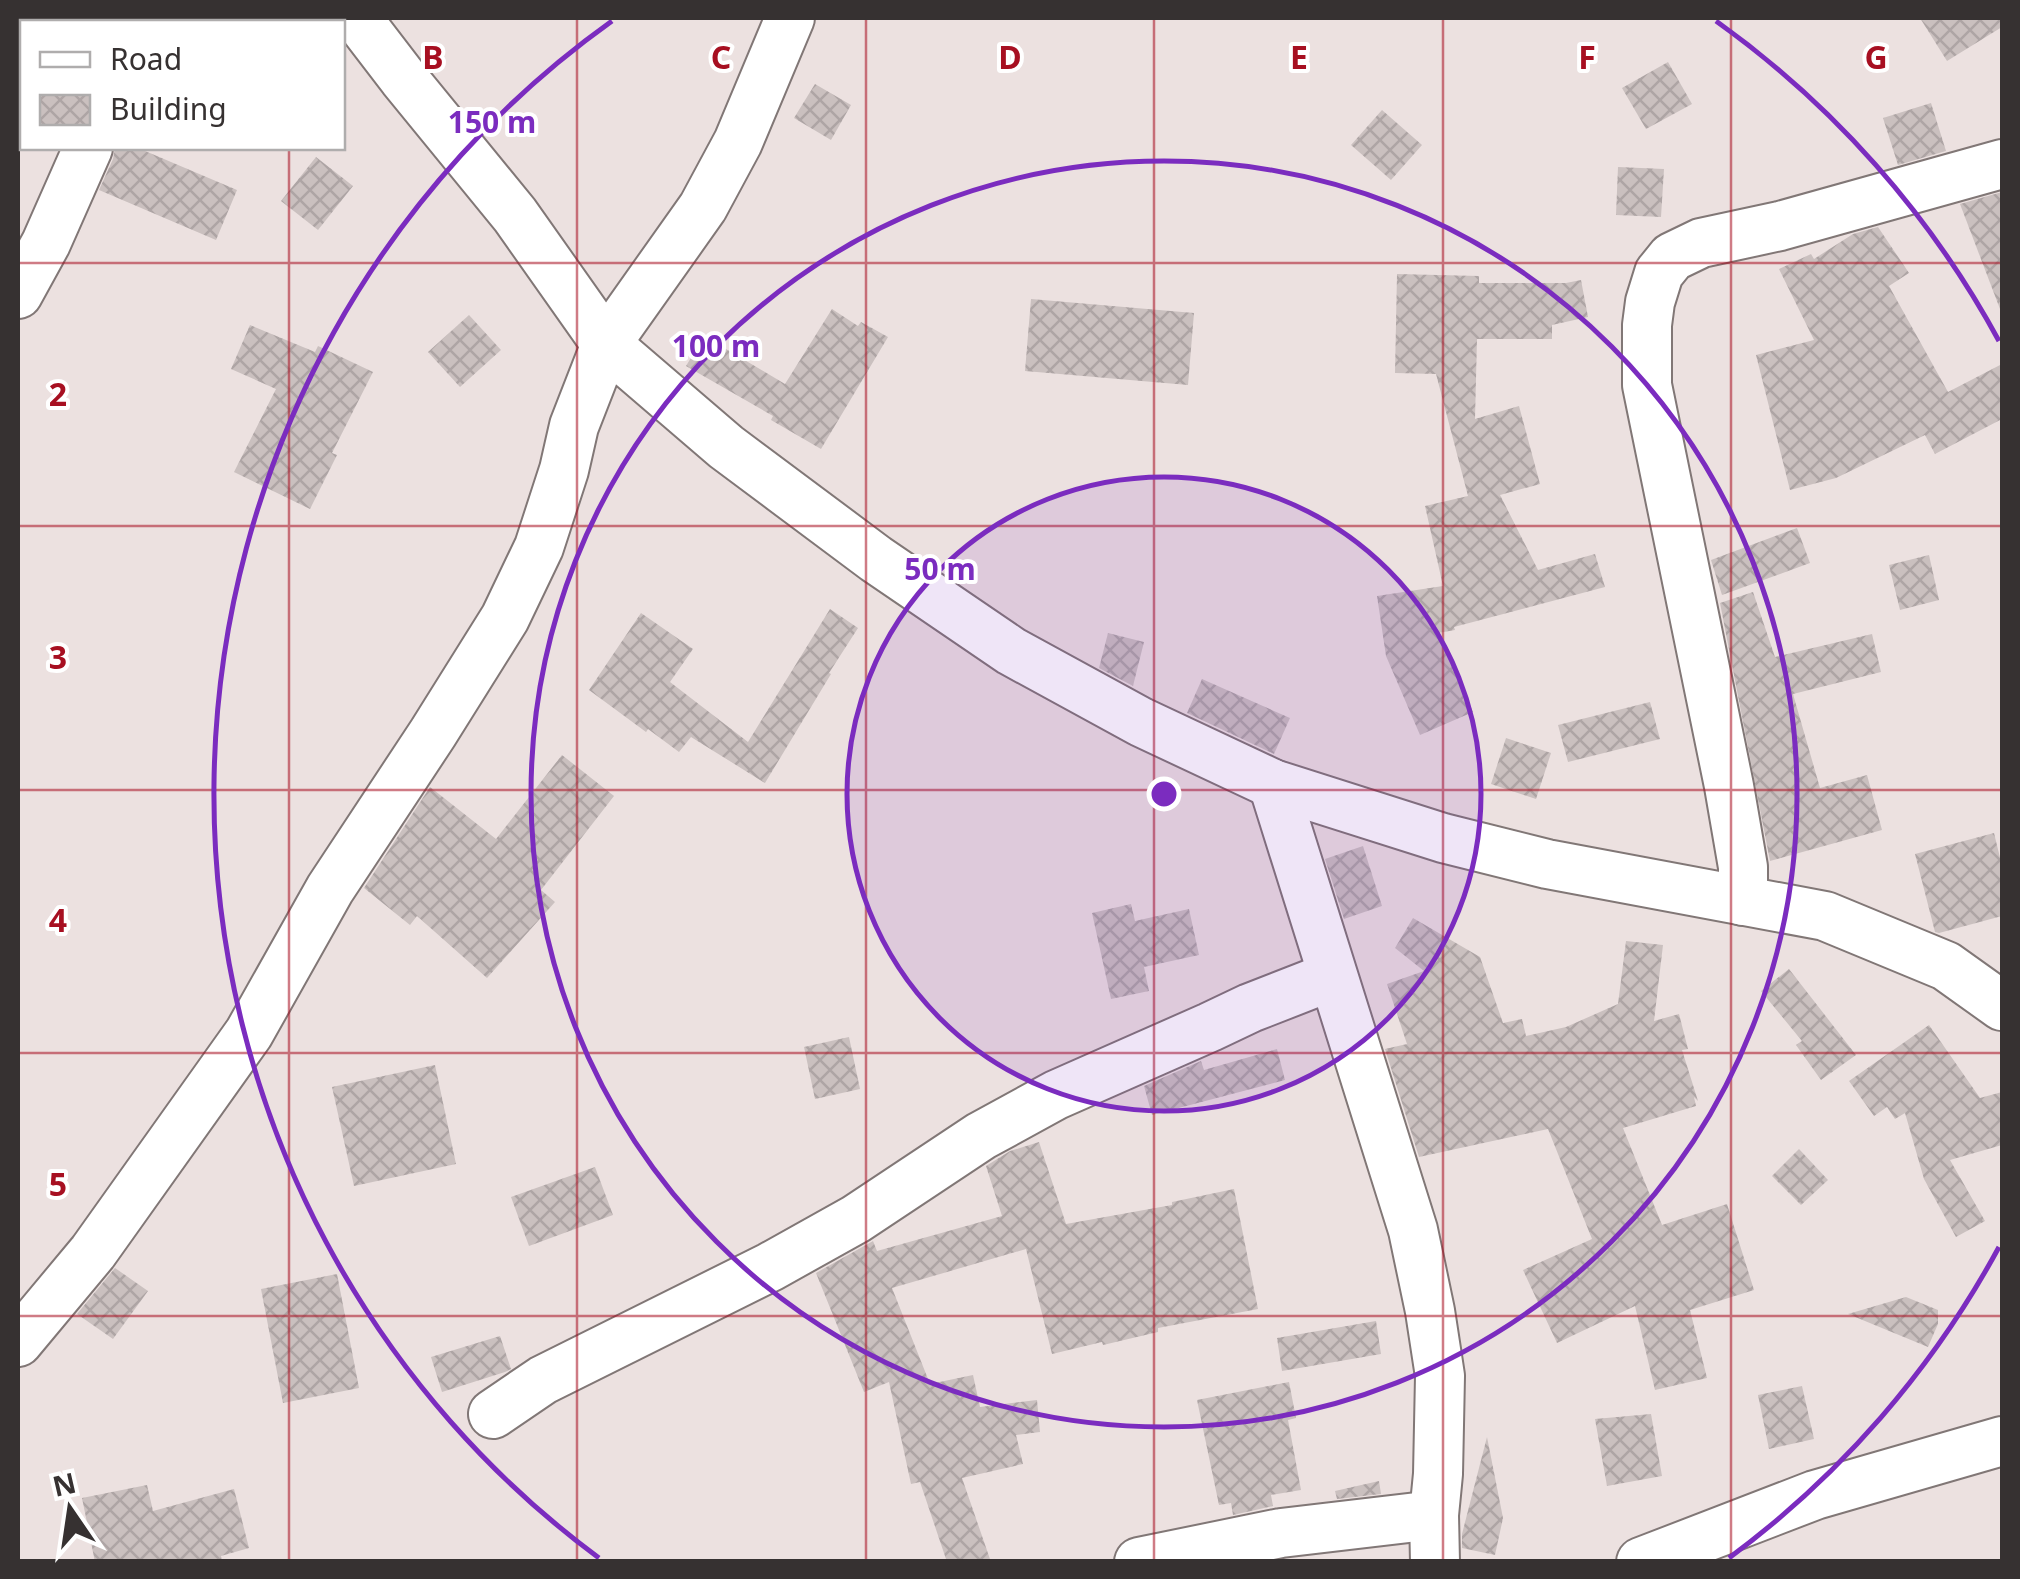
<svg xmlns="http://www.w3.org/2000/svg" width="2020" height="1579" font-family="'Noto Sans',sans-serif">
  <defs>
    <pattern id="building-cross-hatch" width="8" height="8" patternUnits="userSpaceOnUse" patternTransform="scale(2.5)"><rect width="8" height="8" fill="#cac0bf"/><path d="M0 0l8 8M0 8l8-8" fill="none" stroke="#aea5a5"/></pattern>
  </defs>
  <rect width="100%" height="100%" fill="#ece1e0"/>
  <g fill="url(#building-cross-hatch)">
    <polygon points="1920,18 2002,18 2002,27 1947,61"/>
    <polygon points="1668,62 1692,104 1646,129 1622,88"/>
    <polygon points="815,84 851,105 831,140 794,118"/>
    <polygon points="1931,103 1946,151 1898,165 1883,118"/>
    <polygon points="1382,110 1422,145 1391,180 1351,145"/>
    <polygon points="115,148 138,148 237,190 216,240 99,190 113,159"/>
    <polygon points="316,157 353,186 318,230 281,201"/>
    <polygon points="1618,167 1664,169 1661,217 1616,215"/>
    <polygon points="2002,192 2002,308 2000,309 1960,204"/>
    <polygon points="1878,227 1909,273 1889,286 1948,392 2002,364 2002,419 1935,454 1925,435 1836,478 1790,490 1756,355 1814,340 1779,269 1811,254 1814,259 1853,234"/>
    <polygon points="1397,274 1479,276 1479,283 1566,283 1581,280 1588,317 1552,325 1552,339 1477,339 1475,419 1519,406 1540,484 1500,495 1538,570 1595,554 1605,587 1454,627 1455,630 1438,633 1473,712 1420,735 1386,656 1377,596 1443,586 1425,506 1468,496 1436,374 1395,373"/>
    <polygon points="1031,299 1194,313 1188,385 1025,371"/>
    <polygon points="832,309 858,326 861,322 888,337 821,449 771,420 773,416 686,366 704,336 785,384"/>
    <polygon points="469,315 501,350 460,387 428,352"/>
    <polygon points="250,325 315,352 318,346 373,372 332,453 337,455 310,509 234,472 276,389 231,369"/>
    <polygon points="1797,528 1810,563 1722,595 1711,560"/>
    <polygon points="1929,555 1939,600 1900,610 1889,565"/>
    <polygon points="1753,592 1775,657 1872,634 1881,672 1793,694 1820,788 1867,775 1882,830 1770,861 1720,603"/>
    <polygon points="830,609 858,628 829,673 831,674 765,783 691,737 679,752 648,729 646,732 589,690 641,613 693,649 670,682 748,742"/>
    <polygon points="1108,633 1144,642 1133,686 1099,668"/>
    <polygon points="1202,679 1290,718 1274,754 1187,713"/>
    <polygon points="1650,702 1660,739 1568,762 1558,725"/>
    <polygon points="1506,738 1551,753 1536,799 1491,784"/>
    <polygon points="562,755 614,796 541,890 555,902 487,978 417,916 410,925 364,888 430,787 496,839"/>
    <polygon points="1994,833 2002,866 2002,916 1939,933 1935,932 1915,854"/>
    <polygon points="1363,846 1382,906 1344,919 1325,859"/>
    <polygon points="1131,904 1135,921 1189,909 1199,955 1144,967 1149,991 1111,999 1092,913"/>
    <polygon points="1413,918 1480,957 1503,1023 1522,1019 1526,1036 1566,1027 1618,1004 1626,941 1663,945 1654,1021 1679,1014 1688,1049 1682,1050 1698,1101 1694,1097 1696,1106 1623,1128 1662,1225 1727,1204 1754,1290 1690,1310 1707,1378 1655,1390 1635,1306 1557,1343 1523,1270 1592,1239 1548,1129 1419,1157 1385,1049 1407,1044 1387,984 1424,971 1395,948"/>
    <polygon points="1789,969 1856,1055 1821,1080 1796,1045 1802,1041 1761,991"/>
    <polygon points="1929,1025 1980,1098 2002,1092 2002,1145 1950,1160 1985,1221 1956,1237 1924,1179 1905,1113 1895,1119 1887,1107 1874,1116 1849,1081"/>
    <polygon points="849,1037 860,1089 815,1099 804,1047"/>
    <polygon points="1277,1049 1285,1080 1152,1115 1144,1086 1201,1061 1204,1070"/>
    <polygon points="435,1065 456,1164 354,1186 332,1087"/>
    <polygon points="1039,1142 1066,1224 1172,1205 1172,1202 1234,1189 1258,1309 1158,1328 1158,1332 1103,1345 1102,1342 1052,1354 1026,1249 892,1288 930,1384 973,1375 980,1407 1037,1400 1040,1432 1016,1435 1023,1464 962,1478 991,1562 947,1562 920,1482 911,1484 889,1382 864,1392 816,1273 873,1241 877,1251 1002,1216 986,1166 1010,1151"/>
    <polygon points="1799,1149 1828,1180 1801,1205 1772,1176"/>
    <polygon points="595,1167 613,1215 529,1246 511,1197"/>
    <polygon points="115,1268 148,1291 113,1339 77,1314"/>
    <polygon points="337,1274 359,1388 283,1403 261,1289"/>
    <polygon points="1906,1297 1938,1310 1938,1324 1928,1347 1848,1314"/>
    <polygon points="1376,1321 1381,1354 1282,1371 1277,1338"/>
    <polygon points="500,1336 511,1369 505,1372 442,1392 431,1357"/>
    <polygon points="1289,1382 1296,1418 1288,1420 1301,1490 1271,1495 1273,1506 1233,1515 1231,1503 1219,1505 1197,1400"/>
    <polygon points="1802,1386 1814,1439 1769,1449 1758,1395"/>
    <polygon points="1651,1414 1662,1476 1607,1486 1595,1419"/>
    <polygon points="1487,1437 1503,1518 1495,1555 1462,1548 1462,1534"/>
    <polygon points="1379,1481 1381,1494 1337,1499 1335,1491"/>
    <polygon points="147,1485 153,1511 234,1489 249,1548 221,1556 222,1562 95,1562 82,1498"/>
  </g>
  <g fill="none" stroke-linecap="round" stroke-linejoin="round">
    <g stroke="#817776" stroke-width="52">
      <g id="minor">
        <polyline points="357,18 403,78 515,215 606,344 726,447 876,559 1011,651 1141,722 1273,784 1443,838 1547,864 1825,916 1946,966 2002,1006"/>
        <polyline points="167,22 172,18"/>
        <polyline points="18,294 46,243 88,148"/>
        <polyline points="1273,784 1413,1230 1430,1311 1440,1376 1438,1474 1434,1515 1435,1562"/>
        <polyline points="1743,901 1743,867 1729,786 1647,385 1647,325 1650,302 1659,273 1672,257 1701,243 1780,226 2002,164"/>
        <polyline points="18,1342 93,1252 249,1033 330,889 433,733 505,618 539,547 564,470 574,426 606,344 703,207 738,142 790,18"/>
        <polyline points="493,1414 543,1380 770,1267 856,1219 981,1136 1056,1095 1210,1027 1250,1008 1332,976"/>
        <polyline points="1139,1562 1281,1533 1434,1515"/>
        <polyline points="1641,1562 1815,1495 2002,1441"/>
      </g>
    </g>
    <use href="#minor" stroke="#fff" stroke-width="48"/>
  </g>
  <path fill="none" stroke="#a70f21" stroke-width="2.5" stroke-opacity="0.55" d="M289,18V22M577,18V1562M866,18V1562M1154,18V1562M1443,18V1562M1731,18V1562M289,148V1562M18,263H2002M18,526H2002M18,790H2002M18,1053H2002M18,1316H2002"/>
  <circle cx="1164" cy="794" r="317" fill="#7b2cbf" fill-opacity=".12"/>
  <g fill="none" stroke="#7b2cbf" stroke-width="5">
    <circle cx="1164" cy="794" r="317"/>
    <circle cx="1164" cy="794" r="633"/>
    <path d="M1999 1247A950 950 0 0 1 1729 1558M599 1558A950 950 0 0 1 612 21M1716 21A950 950 0 0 1 1999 341"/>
  </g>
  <g font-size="32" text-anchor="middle" font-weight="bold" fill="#a70f21" stroke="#fff" stroke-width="8" stroke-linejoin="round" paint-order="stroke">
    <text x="433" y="69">B</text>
    <text x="721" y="69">C</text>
    <text x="1010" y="69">D</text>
    <text x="1299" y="69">E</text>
    <text x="1587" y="69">F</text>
    <text x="1876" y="69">G</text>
    <text x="58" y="406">2</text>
    <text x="58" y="669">3</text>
    <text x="58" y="932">4</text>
    <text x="58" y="1196">5</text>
  </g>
  <circle cx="1164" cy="794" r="15" fill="#7b2cbf" stroke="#fff" stroke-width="5"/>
  <g font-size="30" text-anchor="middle" font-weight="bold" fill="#7b2cbf" stroke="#fff" stroke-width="8" stroke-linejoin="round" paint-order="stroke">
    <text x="492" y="133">150 m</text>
    <text x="716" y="357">100 m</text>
    <text x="940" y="580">50 m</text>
  </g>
  <rect width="2020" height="1579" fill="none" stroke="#363131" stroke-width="40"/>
  <rect x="20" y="20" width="325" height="130" fill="#ffffff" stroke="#afadad" stroke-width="2.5"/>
  <rect x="40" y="52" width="50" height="15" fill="#ffffff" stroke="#afadad" stroke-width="2.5"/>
  <text x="110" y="70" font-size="30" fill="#363131">Road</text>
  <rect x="40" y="95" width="50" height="30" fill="url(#building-cross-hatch)" stroke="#afadad" stroke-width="2.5"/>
  <text x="110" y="120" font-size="30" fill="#363131">Building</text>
  <g transform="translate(70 1509) rotate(347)" stroke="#ffffff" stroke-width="8" paint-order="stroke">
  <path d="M0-8L18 38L0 25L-18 38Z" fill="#363131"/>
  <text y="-15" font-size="28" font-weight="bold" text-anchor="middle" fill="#363131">N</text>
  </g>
</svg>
